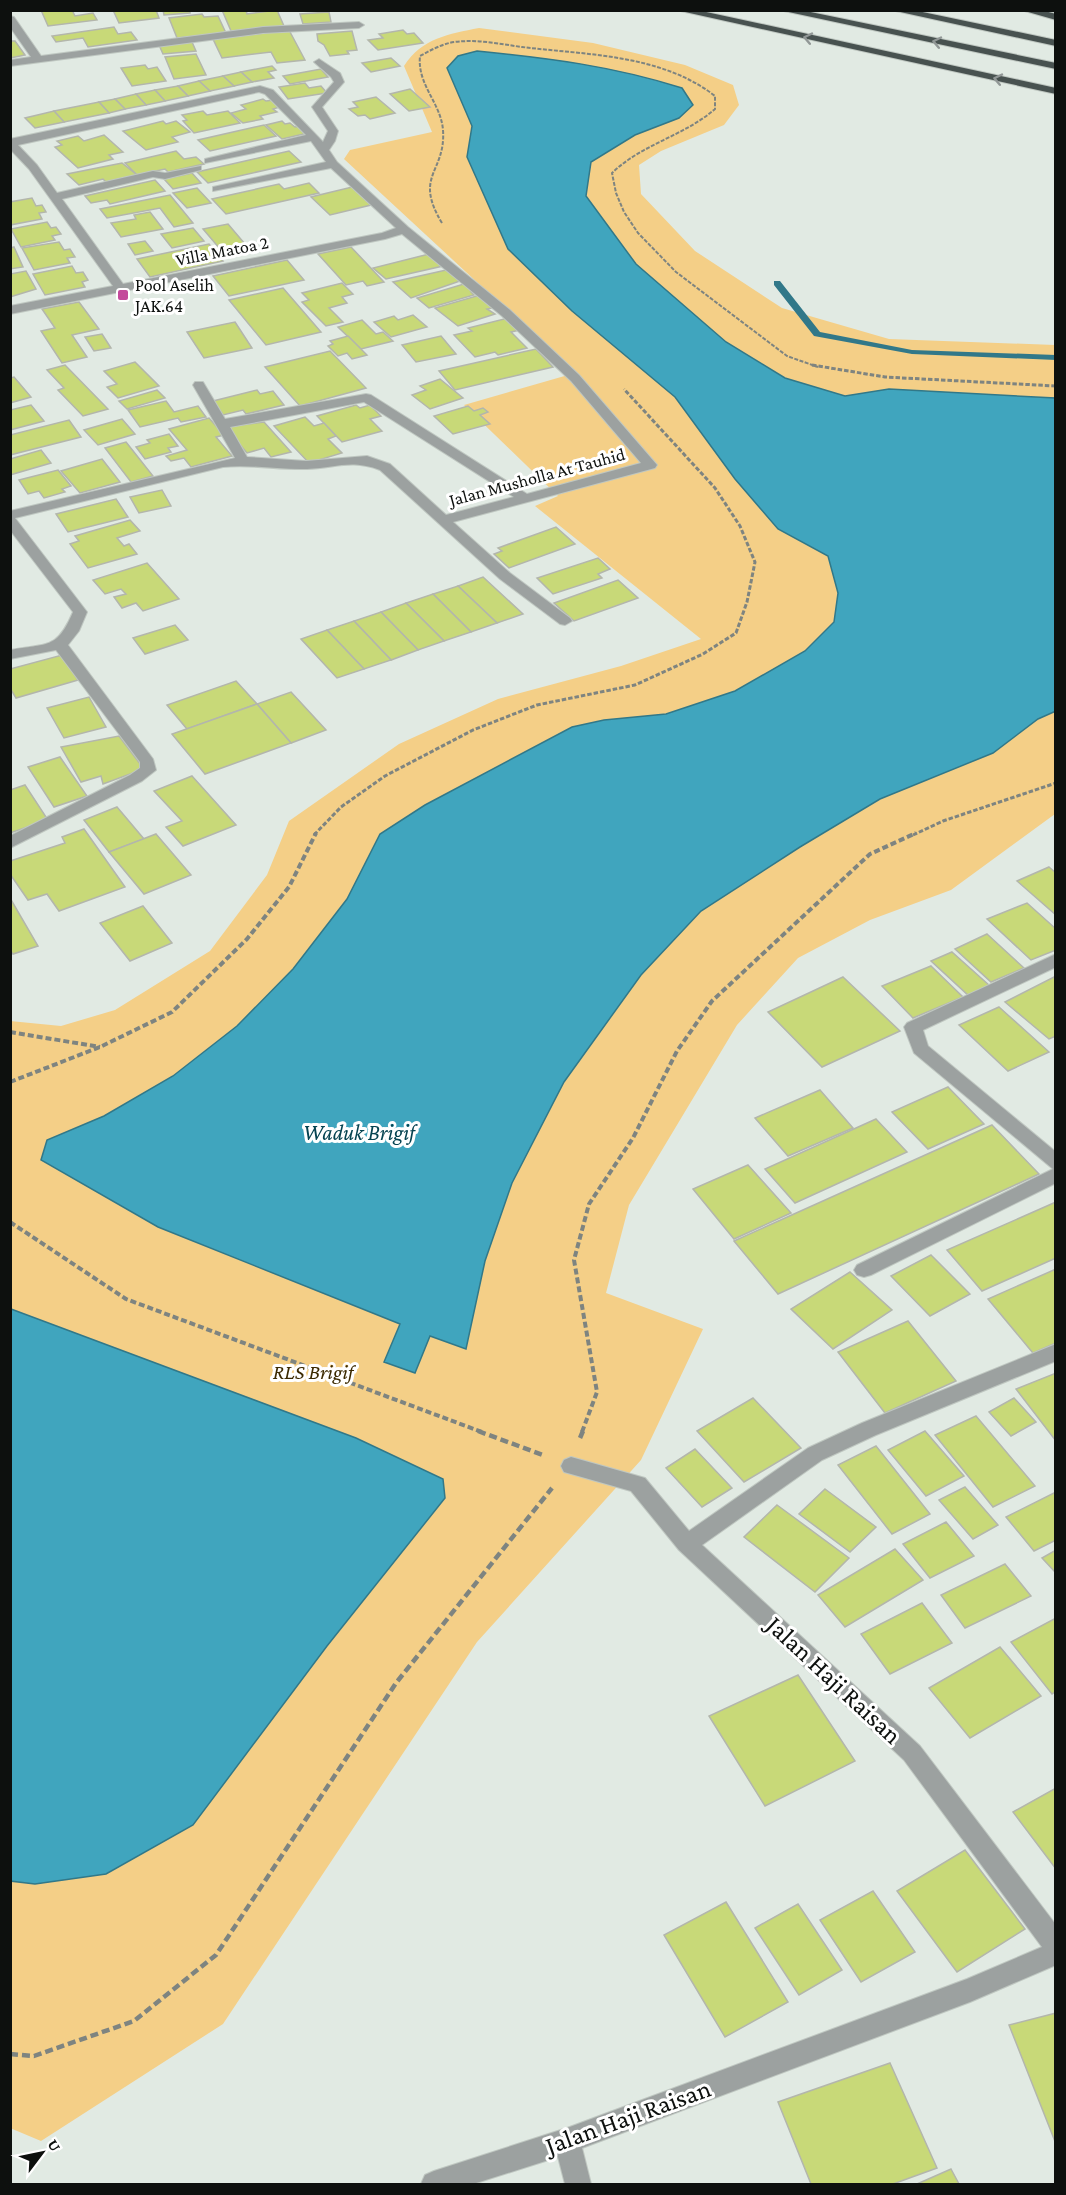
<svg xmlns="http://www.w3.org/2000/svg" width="1066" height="2195" font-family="'Crimson Pro',serif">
  <rect width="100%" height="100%" fill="#e1eae3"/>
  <path fill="#f4cf87" d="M479,28L593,43L685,65L733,85L739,105L724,125L661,151L639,165L641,194L695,251L782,308L889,339L1055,345V814L951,890L870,920L798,958L737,1025L629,1205L606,1293L703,1329L641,1460L477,1642L223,2024L41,2141L10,2128V1021L61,1026L115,1010L210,951L267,875L289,821L399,744L498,699L621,666L701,639L535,506L558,496L464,405L575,373L344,159L350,150L432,132L404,66C422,38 449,34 479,28Z"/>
  <g fill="#40a5be" stroke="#317889" stroke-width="1.5">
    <path d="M477,51C548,58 613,66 682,88L693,105L679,118L635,135L591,162L586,196L636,264L726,342L785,378L845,396L889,389L1055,398L1056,711L1038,719L993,753L880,799L800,847L701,911L641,975L564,1082L512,1183L485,1261L466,1349L430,1336L415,1373L384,1362L400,1324L158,1227L41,1160L47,1140L104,1116L173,1076L237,1026L293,969L347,899L380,834L425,805L572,727L604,720L666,714L735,691L805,651L834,622L838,593L828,556L778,529L735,479L675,397L572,311L508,249L467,157L472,126L447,68L458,56Z"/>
    <polygon points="11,1309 356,1438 443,1479 445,1498 327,1646 193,1825 106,1874 35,1884 10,1881"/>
  </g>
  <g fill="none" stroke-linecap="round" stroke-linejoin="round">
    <polygon fill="#317889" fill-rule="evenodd" points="774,281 780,281 820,332 912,350 1056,355 1056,360 912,354 814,336 774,285"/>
  </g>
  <g fill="#c8d978" stroke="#b3b6ac" stroke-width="1.5">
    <polygon points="41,10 72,10 75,16 93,13 97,20 48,26"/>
    <polygon points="113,10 156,10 159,18 119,23"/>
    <polygon points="163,10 190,10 190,13 164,15"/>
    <polygon points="222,10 246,10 247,14 277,10 284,26 231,31"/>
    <polygon points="329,12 331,22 303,24 300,14"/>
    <polygon points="202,14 204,17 218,16 226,33 177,38 169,18"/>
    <polygon points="114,27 118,34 131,32 137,40 88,47 83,38 56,42 52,36"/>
    <polygon points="289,30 305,60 277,63 271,52 222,58 213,39"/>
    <polygon points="403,30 407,34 414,33 423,43 378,50 368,40 383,38 379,34"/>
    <polygon points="352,31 357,50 347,51 349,54 330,56 324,45 318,41 317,34"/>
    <polygon points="10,41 15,41 25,55 10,58"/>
    <polygon points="192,42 196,51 163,54 159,45"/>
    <polygon points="196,54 206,75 174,79 165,57"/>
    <polygon points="391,58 400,66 371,72 362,63"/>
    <polygon points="145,65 148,69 157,67 166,81 132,86 121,68"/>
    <polygon points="272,66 276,70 268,72 274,78 252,82 241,72"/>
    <polygon points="321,69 328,77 290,84 283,76"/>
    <polygon points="241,72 252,82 234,86 223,76"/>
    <polygon points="223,76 234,86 210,91 199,81"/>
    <polygon points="199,81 210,91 188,96 178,86"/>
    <polygon points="305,83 309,88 321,86 327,93 288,99 279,87"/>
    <polygon points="178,86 188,96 165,101 155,90"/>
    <polygon points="410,89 430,107 409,111 390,94"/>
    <polygon points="155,90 165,101 146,105 136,94"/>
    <polygon points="136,94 146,105 125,109 115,99"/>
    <polygon points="376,97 395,113 370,119 365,115 358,116 349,109 358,107 353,102"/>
    <polygon points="115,99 125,109 109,113 99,102"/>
    <polygon points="263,99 266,101 274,100 283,106 273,109 277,112 260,116 263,119 243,123 231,113 246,109 241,105"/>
    <polygon points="99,102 109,113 64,122 54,111"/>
    <polygon points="54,111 64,122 35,128 25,118"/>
    <polygon points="203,111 207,115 228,111 240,123 194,133 183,121 187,120 182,115"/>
    <polygon points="163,121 166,124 176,121 190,132 172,137 178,142 146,150 123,131"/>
    <polygon points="282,121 285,124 290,123 295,127 300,126 308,133 282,139 266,125"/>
    <polygon points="264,125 276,136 210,151 198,140"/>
    <polygon points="104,135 123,152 109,155 113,159 78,168 55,147 62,145 57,141 78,136 84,141"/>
    <polygon points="176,151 184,159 196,157 204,164 168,172 165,169 137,175 125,163"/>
    <polygon points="289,151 301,162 208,183 197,172"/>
    <polygon points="122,163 137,175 107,183 103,179 79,185 67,174"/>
    <polygon points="192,173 201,183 173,189 164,179"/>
    <polygon points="155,180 165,191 110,204 107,200 91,203 85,196"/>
    <polygon points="309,183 319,193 226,214 212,199 279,184 284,189"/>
    <polygon points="352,187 371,205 330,215 311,197"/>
    <polygon points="197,188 211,203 187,208 173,193"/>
    <polygon points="170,195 193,223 174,227 160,208 107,218 100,209"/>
    <polygon points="32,198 36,206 42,205 46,212 39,213 42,219 10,225 10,202"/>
    <polygon points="150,212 163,229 121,237 111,223 136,219 134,215"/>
    <polygon points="47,222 51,228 56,227 61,234 52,236 55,240 21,247 11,229"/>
    <polygon points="228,224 245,244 220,249 203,229"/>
    <polygon points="193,228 204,241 172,248 161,234"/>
    <polygon points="145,241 153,251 135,255 128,244"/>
    <polygon points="59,242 64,250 70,249 75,257 67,258 70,263 34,270 22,248"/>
    <polygon points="209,244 223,261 150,277 137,259"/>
    <polygon points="14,247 23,267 10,269 10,248"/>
    <polygon points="351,247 384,282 367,286 363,281 346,285 318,254"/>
    <polygon points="429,254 443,266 386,279 373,268"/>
    <polygon points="287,260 304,280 229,296 213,276"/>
    <polygon points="72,266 76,273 83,272 88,280 82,282 85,287 45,295 33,274"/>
    <polygon points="446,270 460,281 411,298 393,282"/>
    <polygon points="26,271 36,289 10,297 10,274"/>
    <polygon points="342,283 353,294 342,297 347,303 329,308 343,322 326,326 302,302 309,300 302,293"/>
    <polygon points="467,283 475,290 471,292 474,295 429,308 417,298"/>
    <polygon points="283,288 321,332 266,345 229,300"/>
    <polygon points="480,295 496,307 487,309 495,314 458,326 435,308"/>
    <polygon points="79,302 99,329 72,335 87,357 62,363 41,331 55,328 42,309"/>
    <polygon points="413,315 427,327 391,337 374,322 394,316 398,320"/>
    <polygon points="508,318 520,330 511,332 527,348 498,355 495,352 475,357 454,335 472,331 468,328"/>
    <polygon points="362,320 376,334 383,332 393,341 361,349 338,327"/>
    <polygon points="235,322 252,348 204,358 187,332"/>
    <polygon points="102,334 111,348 94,351 85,337"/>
    <polygon points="348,336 367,355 352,359 347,353 338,356 328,346 333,344 330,341"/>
    <polygon points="441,336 456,354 416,362 402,345"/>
    <polygon points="536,349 553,367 455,390 439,371"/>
    <polygon points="330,351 366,388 300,406 265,367"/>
    <polygon points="135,362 159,386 118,398 107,387 117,384 104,371"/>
    <polygon points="65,365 108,409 83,416 58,390 64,388 47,370"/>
    <polygon points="14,377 31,397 10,403 10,378"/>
    <polygon points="440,379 463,398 430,409 412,395 426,390 420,386"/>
    <polygon points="157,390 165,398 127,409 119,401"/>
    <polygon points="257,390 260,394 273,391 284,405 246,414 243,410 223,415 213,401"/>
    <polygon points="166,401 174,412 198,406 206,417 181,422 178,418 140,427 128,410"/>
    <polygon points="31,405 44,421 10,430 10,410"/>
    <polygon points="356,405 360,408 370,405 381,416 370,419 382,431 342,442 317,416"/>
    <polygon points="468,406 474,411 483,408 488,412 480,415 490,424 453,434 434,416"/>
    <polygon points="305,417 314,426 324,423 336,436 328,439 342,453 309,463 274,426"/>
    <polygon points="209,418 224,435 216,437 232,456 191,467 184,458 171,461 166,456 187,450 169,429"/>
    <polygon points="122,419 135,434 98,445 84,430"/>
    <polygon points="69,420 81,437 10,455 10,435"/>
    <polygon points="264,422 291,452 271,457 264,448 247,453 225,427"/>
    <polygon points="169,434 178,446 168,448 171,452 145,459 136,447 150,443 147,440"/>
    <polygon points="126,442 153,476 131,482 105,448"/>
    <polygon points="41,450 51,463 10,475 10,459"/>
    <polygon points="102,459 120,482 80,493 61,471"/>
    <polygon points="58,470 71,486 62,489 65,492 44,498 39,491 28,494 19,480"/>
    <polygon points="162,490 171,506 139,513 130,497"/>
    <polygon points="116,499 128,517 68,532 56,514"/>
    <polygon points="130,520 140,531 117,538 124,546 129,544 137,554 88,568 70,544 79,541 75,536"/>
    <polygon points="556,527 575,544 509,568 494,554 502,551 498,548"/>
    <polygon points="598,558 610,569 598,574 602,578 553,594 537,578"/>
    <polygon points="147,563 179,599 143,611 136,603 122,608 114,597 126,594 121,589 105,594 93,580"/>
    <polygon points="483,577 523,614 497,623 458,586"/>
    <polygon points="618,580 638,598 574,621 554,603"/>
    <polygon points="458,586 497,623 471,632 433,594"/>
    <polygon points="433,594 471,632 444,641 406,603"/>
    <polygon points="406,603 444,641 418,650 381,612"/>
    <polygon points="381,612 418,650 391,660 354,621"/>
    <polygon points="354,621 391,660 364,669 327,630"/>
    <polygon points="175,625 188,640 145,654 133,638"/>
    <polygon points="327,630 364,669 337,678 301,639"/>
    <polygon points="62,655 78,680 16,698 10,688 10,669"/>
    <polygon points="236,681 257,704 187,729 167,705"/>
    <polygon points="291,692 326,730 291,743 257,704"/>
    <polygon points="89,697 106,727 64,738 47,708"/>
    <polygon points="257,704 291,743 205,774 172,734"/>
    <polygon points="119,736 144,769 103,784 101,776 81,782 61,747"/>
    <polygon points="60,757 87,796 54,807 28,767"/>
    <polygon points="192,776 236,825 183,846 166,827 182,821 154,791"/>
    <polygon points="25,785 48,820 10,833 10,790"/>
    <polygon points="117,807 144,839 109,852 84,820"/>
    <polygon points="84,829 125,887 59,911 47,894 28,900 10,874 10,861 65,843 62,837"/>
    <polygon points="156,834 191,875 144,894 109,852"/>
    <polygon points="1049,867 1056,873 1056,915 1017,881"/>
    <polygon points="10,898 38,946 13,954 10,950"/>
    <polygon points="1027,903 1056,929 1056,950 1031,960 987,919"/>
    <polygon points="143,906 172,943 130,961 100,923"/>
    <polygon points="987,934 1024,968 991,982 955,949"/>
    <polygon points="952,952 990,986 969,996 931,961"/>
    <polygon points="931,966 963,997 913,1018 882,986"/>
    <polygon points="1056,976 1056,1036 1049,1039 1005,1002"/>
    <polygon points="843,977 900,1031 822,1067 768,1012"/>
    <polygon points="999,1007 1049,1052 1008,1071 959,1025"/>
    <polygon points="948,1087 984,1124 928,1149 892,1112"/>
    <polygon points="820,1090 853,1128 788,1156 755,1118"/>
    <polygon points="876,1119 907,1152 795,1203 765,1169"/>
    <polygon points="992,1125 1039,1174 778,1294 734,1241"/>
    <polygon points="748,1165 791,1213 734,1239 693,1189"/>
    <polygon points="1056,1202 1056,1258 982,1291 947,1250"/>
    <polygon points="931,1255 970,1294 930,1316 891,1276"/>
    <polygon points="1056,1269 1056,1343 1033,1353 988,1299"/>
    <polygon points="850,1272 892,1310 833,1349 791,1309"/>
    <polygon points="908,1321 956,1381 885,1413 838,1352"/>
    <polygon points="1056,1373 1056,1441 1016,1389"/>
    <polygon points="753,1398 801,1448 744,1482 697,1431"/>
    <polygon points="1014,1398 1036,1422 1011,1436 989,1412"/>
    <polygon points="976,1416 1035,1486 993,1507 935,1435"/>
    <polygon points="925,1431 964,1476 926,1496 888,1450"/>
    <polygon points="876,1446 930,1514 892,1534 838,1465"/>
    <polygon points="695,1449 732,1488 702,1507 666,1468"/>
    <polygon points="965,1487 998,1525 973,1539 939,1500"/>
    <polygon points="825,1489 876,1527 850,1552 799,1514"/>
    <polygon points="1056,1492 1056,1540 1034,1551 1006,1517"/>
    <polygon points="777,1505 849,1558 815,1592 744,1537"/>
    <polygon points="946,1522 974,1556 930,1578 903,1544"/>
    <polygon points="895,1549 923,1580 845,1627 818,1595"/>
    <polygon points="1056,1550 1056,1573 1042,1558"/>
    <polygon points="1005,1564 1031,1596 965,1628 941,1595"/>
    <polygon points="922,1603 952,1643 890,1674 861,1634"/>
    <polygon points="1056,1618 1056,1691 1052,1694 1011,1642"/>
    <polygon points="1000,1647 1041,1696 970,1738 929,1688"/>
    <polygon points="798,1675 855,1761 765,1806 709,1716"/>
    <polygon points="1056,1788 1056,1869 1013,1812"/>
    <polygon points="965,1850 1025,1929 957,1972 897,1891"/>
    <polygon points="873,1891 915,1952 861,1982 820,1920"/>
    <polygon points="726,1902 788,2002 725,2037 664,1935"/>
    <polygon points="798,1904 842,1970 799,1995 755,1928"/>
    <polygon points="1056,2013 1056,2144 1009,2025"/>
    <polygon points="890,2063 937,2168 893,2184 811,2184 778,2102"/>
    <polygon points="951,2169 959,2184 917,2184"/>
  </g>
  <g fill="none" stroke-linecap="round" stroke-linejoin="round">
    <g stroke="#bfc7c1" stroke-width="2">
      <g id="street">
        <polygon points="10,16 14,17 41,56 263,27 359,22 364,25 359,28 263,33 10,66 10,60 31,57 10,27"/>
        <path d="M319,59L340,73L344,82L322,107L338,131L335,141L329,150L337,162L408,227L510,310L579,375L657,465L655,468L453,522L510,573L570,618L572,621L565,625L560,624L500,579L380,470C350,459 337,468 307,469C279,470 251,464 223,467L15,518L87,612L79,631L68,645L153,759L156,770L142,781L10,848V836L130,775L140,768V762L56,650L10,659V650C47,643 57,650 73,612L10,530V511L235,458L193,385L195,382H203L225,419L366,394L371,395L527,494L641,463L571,381L502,316L402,234L385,239L10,314V306L113,286L29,169L10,149V139L260,86L273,90L323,142L328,131L312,107L334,82L331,77L314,62ZM259,92L265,94L306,135L205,159V163L311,141L326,162L213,187V191L331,168L396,228L382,233L123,284L62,199L153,177L165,179L201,170V166L165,173L153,171L57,193L37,165L18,145ZM364,402L514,497L446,515L390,464L367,456L306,461L247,457L230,427Z"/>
        <polygon points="1056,954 1056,967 923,1030 928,1046 1056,1152 1056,1183 871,1275 864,1277 857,1275 854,1270 857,1265 1053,1169 914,1053 904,1027 907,1023"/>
        <polygon points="1056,1344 1056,1361 876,1435 822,1460 702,1545 920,1746 1056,1925 1056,1965 970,2002 582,2148 591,2184 565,2184 558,2157 473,2184 421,2184 425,2175 434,2171 567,2128 967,1979 1042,1947 904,1760 679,1550 631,1491 564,1472 561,1466 564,1460 571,1457 645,1478 689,1531 808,1448 862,1423"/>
      </g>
    </g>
    <g stroke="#bfc7c1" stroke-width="2">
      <g id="highway">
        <polygon points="676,10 697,10 1056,88 1056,94"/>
        <polygon points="779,10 801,10 1056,63 1056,69"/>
        <polygon points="891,10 913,10 1056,40 1056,46"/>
        <polygon points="1021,10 1041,10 1056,14 1056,20"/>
      </g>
    </g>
    <path stroke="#7e8480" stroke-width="2" stroke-dasharray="4 1.5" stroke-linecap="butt" d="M442,223C413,175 446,173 443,130C441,103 417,85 420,56C431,50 442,44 454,42C477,39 500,44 522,47C587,55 661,54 715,96V109C684,136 642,144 612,173L616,193L624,212L638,233L676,272L787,356L818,367"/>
    <g stroke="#7e8480" stroke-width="3" stroke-dasharray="4.5 2" stroke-linecap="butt">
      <polyline points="812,365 885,377 1056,386"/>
      <polyline points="314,835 341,807 385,776 473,730 537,705 635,685 703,654 736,633 747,602 755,562 740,526 715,488 624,389"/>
      <polyline points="913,835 943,821 1056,783"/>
    </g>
    <g stroke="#7e8480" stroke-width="4" stroke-dasharray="6 3" stroke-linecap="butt">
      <polyline points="10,1032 100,1047"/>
      <polyline points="10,1082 100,1047 172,1012 247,939 289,887 316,833"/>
      <polyline points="10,1222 126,1299 482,1432"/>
      <polyline points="582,1432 597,1392 574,1260 589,1204 633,1138 677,1051 712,1001 870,854 916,833"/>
    </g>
    <g stroke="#7e8480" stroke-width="4.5" stroke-dasharray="8 4" stroke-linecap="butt">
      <polyline points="478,1431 543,1455"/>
      <polyline points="580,1438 583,1431"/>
      <polyline points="10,2054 34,2056 134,2021 216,1955 396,1683 552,1488"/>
    </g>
    <use href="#street" fill="#9ca1a0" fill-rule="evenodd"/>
    <use href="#highway" fill="#485250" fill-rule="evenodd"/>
  </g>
  <defs><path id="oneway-chevron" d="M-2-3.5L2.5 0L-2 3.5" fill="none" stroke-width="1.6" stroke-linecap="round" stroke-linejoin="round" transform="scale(1.5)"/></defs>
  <g stroke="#919796">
    <use href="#oneway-chevron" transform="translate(808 38) rotate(-168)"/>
    <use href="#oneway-chevron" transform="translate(937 42) rotate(-168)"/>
    <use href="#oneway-chevron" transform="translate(998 79) rotate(-168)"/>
  </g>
  <rect fill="#c4499b" stroke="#fff" stroke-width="2" x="117" y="289" width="12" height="12" rx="3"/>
  <g text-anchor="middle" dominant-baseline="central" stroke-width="6" stroke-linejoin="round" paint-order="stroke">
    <g font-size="18" fill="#0d100e" stroke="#fff">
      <text transform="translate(222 251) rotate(-11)">Villa Matoa 2</text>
      <text transform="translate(537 477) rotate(-15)">Jalan Musholla At Tauhid</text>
    </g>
    <g font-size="18" fill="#0d100e" stroke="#fff" text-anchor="start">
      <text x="135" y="285">Pool Aselih<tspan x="135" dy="21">JAK.64</tspan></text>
    </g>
    <g font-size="21" font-style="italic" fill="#3b2900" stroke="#fff">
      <text x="313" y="1372">RLS Brigif</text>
    </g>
    <g font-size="22" font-style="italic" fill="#054351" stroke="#fff">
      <text x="359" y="1132">Waduk Brigif</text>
    </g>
    <g font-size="26" fill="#0d100e" stroke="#fff">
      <text transform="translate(834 1680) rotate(43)">Jalan Haji Raisan</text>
      <text transform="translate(628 2117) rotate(-20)">Jalan Haji Raisan</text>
    </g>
  </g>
  <rect width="1066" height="2195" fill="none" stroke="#0d100e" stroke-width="24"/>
  <g transform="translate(42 2153) rotate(58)" stroke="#ffffff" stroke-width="4.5" paint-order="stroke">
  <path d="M0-4.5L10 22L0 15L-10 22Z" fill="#0d100e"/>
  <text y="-9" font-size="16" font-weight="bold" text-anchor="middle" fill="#0d100e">U</text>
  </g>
</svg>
